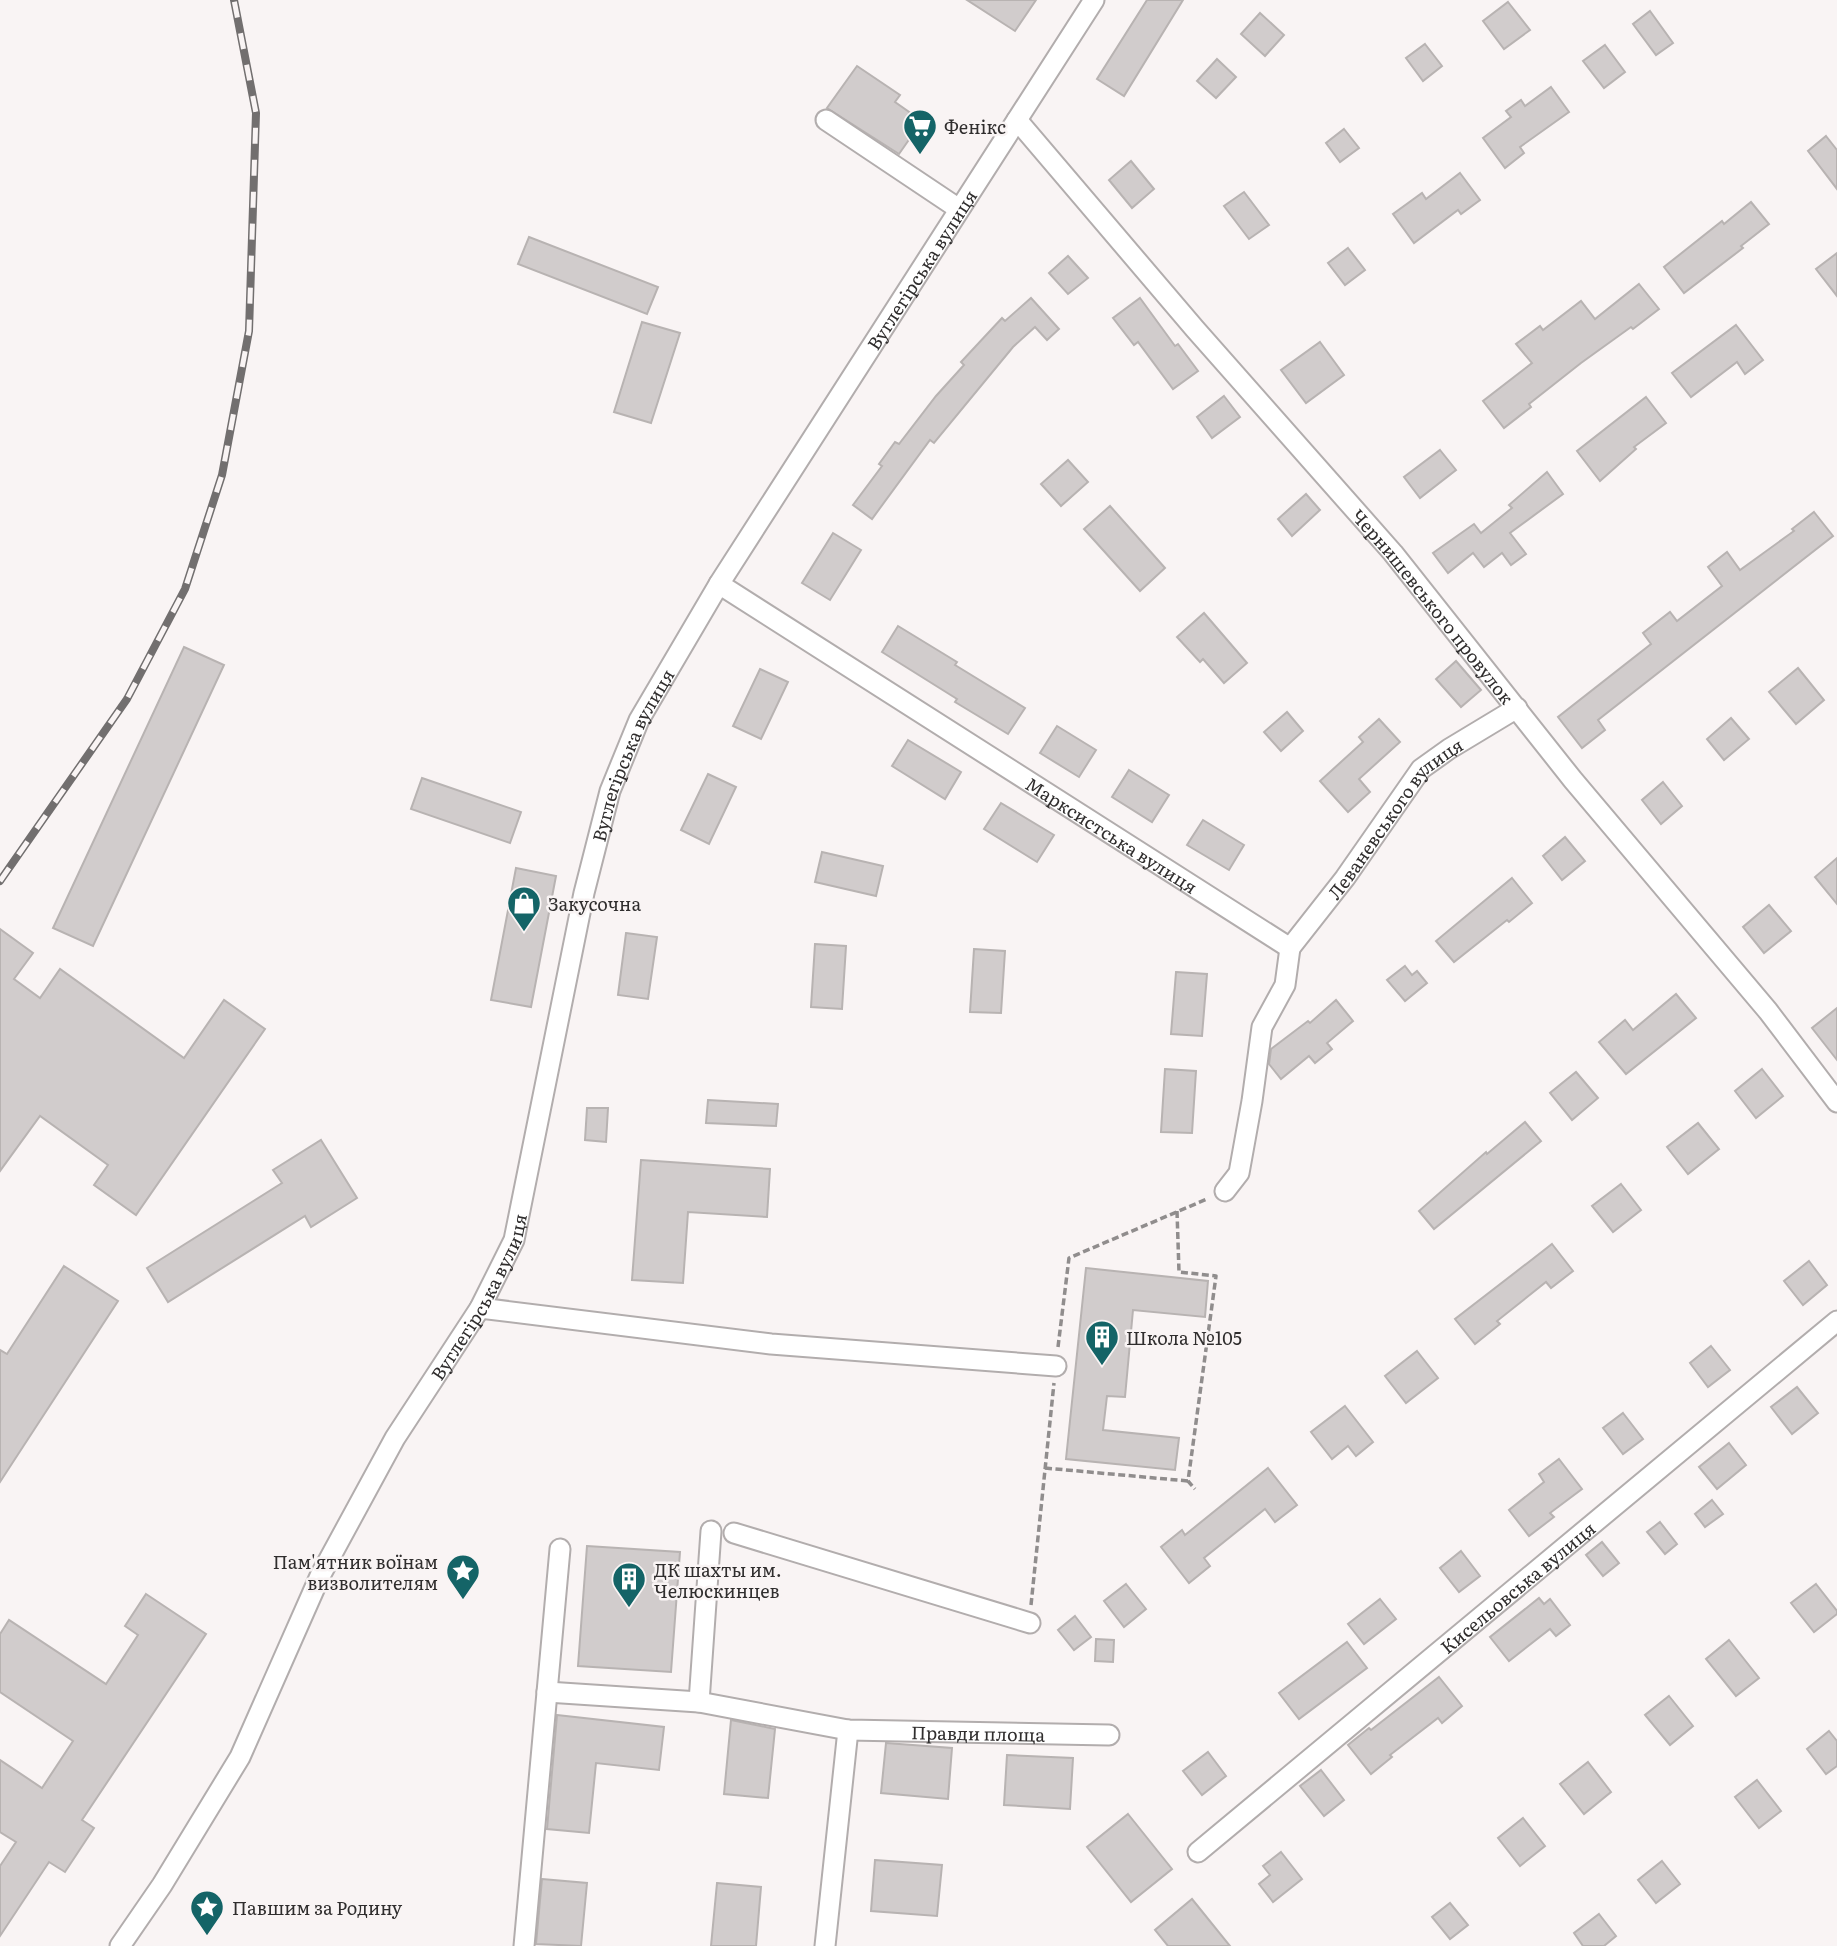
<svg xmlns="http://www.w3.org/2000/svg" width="1837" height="1946" font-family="Literata,serif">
  <rect width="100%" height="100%" fill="#f9f4f4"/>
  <g fill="#d1cccc" stroke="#b8b3b2" stroke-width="2">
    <polygon points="967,0 1036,0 1015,31"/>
    <polygon points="1147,0 1183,0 1124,96 1097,79"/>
    <polygon points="1508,2 1530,30 1504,49 1483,21"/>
    <polygon points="1650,11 1673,43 1656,55 1633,24"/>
    <polygon points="1260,13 1284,35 1265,56 1241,34"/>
    <polygon points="1425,44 1442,66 1423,81 1406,58"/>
    <polygon points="1605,45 1625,72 1604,88 1583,61"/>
    <polygon points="1217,59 1236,77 1216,98 1197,81"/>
    <polygon points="857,66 900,95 895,102 922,121 899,154 827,108"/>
    <polygon points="1551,87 1569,112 1520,147 1524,153 1505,168 1483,138 1511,117 1506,111 1521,100 1525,106"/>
    <polygon points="1344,129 1359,148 1340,162 1326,143"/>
    <polygon points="1826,136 1837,150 1837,189 1808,151"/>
    <polygon points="1131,161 1154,189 1132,208 1109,180"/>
    <polygon points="1460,173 1480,200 1461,214 1458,210 1414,243 1393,214 1422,193 1426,199"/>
    <polygon points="1244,192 1269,225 1249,239 1224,206"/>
    <polygon points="1751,202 1769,224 1741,246 1743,248 1684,293 1664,267 1722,221 1724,224"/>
    <polygon points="529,237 658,287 647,314 518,264"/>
    <polygon points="1348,248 1365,270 1345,285 1328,263"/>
    <polygon points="1837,253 1837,296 1816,269"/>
    <polygon points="1068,256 1088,278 1068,294 1049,273"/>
    <polygon points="1639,284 1659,309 1633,329 1631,327 1581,363 1529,404 1531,407 1504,428 1483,401 1532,363 1516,344 1540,326 1543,330 1581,301 1595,319"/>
    <polygon points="1031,298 1059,329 1047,340 1035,327 1013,347 934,443 930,440 872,519 853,505 882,466 879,464 895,442 899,444 936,396 964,365 961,362 1002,318 1005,321"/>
    <polygon points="1140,298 1175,346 1178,344 1198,371 1173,389 1138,342 1134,345 1113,318"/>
    <polygon points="642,322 680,333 651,423 614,412"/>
    <polygon points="1736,325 1763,360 1745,374 1737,362 1691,397 1672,373"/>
    <polygon points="1320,342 1344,375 1306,403 1281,370"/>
    <polygon points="1224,396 1240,417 1212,438 1197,417"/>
    <polygon points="1646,397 1666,423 1634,447 1636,449 1600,481 1577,451"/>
    <polygon points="1440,450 1456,470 1420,498 1404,477"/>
    <polygon points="1068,460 1088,482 1061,506 1041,484"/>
    <polygon points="1547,472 1563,494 1510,533 1526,554 1511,565 1502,553 1484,567 1473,553 1448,573 1433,553 1474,524 1481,533 1512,508 1509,505"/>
    <polygon points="1306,494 1320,510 1292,536 1278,519"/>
    <polygon points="1110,506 1165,568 1140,591 1084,529"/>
    <polygon points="1814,512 1833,536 1598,720 1605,730 1582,748 1558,717 1651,644 1643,633 1670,612 1677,621 1722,586 1708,567 1727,552 1740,570 1794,531 1792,529"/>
    <polygon points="833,533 861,550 830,600 802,583"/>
    <polygon points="1204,613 1247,663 1224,683 1203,659 1200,662 1177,637"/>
    <polygon points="898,626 957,662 955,665 1025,708 1008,734 955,702 957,699 882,652"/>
    <polygon points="184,647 224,665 93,946 53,928"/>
    <polygon points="1456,661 1481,690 1461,707 1436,679"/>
    <polygon points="1798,668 1824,700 1796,724 1769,692"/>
    <polygon points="760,669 788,682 761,739 733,726"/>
    <polygon points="1287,712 1303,731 1281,751 1264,732"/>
    <polygon points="1731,718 1749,739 1724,760 1707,739"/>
    <polygon points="1379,719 1400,742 1359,779 1370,792 1348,812 1320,781 1363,742 1359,737"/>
    <polygon points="1057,726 1096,750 1079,777 1040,753"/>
    <polygon points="908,740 961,772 945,799 892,766"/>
    <polygon points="1129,770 1169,795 1152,822 1112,797"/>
    <polygon points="708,774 736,787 709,844 681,830"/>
    <polygon points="422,778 521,812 510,843 411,809"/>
    <polygon points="1663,782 1682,806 1661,824 1642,800"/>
    <polygon points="1001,803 1054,835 1037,862 984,829"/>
    <polygon points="1203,820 1244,845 1229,870 1187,845"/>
    <polygon points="1565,837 1585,861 1562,880 1543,856"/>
    <polygon points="822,852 883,866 876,896 815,882"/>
    <polygon points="1837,858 1837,904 1815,877"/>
    <polygon points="516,868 556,876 531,1007 491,1000"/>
    <polygon points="1512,878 1532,903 1509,922 1507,920 1454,962 1436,941"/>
    <polygon points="1769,905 1791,931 1764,953 1743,927"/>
    <polygon points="0,929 33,953 14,979 40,998 60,969 184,1058 224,1000 265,1029 136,1215 94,1185 108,1165 40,1116 0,1171"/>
    <polygon points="626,933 657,937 648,999 618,995"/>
    <polygon points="815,944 846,946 842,1009 811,1007"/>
    <polygon points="974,949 1005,951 1001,1013 970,1012"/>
    <polygon points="1405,966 1412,975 1417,971 1427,983 1405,1001 1387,980"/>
    <polygon points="1176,972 1207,974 1202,1036 1171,1034"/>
    <polygon points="1676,994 1696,1018 1626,1074 1599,1042 1625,1020 1633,1030"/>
    <polygon points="1336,1000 1353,1021 1327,1043 1332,1049 1315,1063 1309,1056 1281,1079 1269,1064 1271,1049 1308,1021 1310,1023"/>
    <polygon points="1837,1008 1837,1060 1812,1028"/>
    <polygon points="1165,1069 1196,1071 1192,1133 1161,1132"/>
    <polygon points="1762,1069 1783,1096 1756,1118 1735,1091"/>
    <polygon points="1576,1072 1598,1098 1572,1120 1550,1093"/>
    <polygon points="708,1100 778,1104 776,1126 706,1123"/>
    <polygon points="587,1108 608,1108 606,1142 585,1140"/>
    <polygon points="1525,1122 1541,1141 1434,1229 1419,1211 1486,1152 1487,1154"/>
    <polygon points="1698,1123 1719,1149 1688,1174 1667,1147"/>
    <polygon points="321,1140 357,1198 311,1227 305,1216 168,1302 147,1268 282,1183 273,1170"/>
    <polygon points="641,1160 770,1169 767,1217 688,1212 683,1283 632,1280"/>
    <polygon points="1621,1184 1641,1210 1613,1232 1592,1206"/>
    <polygon points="1552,1244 1573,1271 1551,1288 1546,1282 1497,1321 1500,1324 1475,1344 1455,1319"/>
    <polygon points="1809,1261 1827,1285 1803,1305 1784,1281"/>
    <polygon points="64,1266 118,1301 0,1482 0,1350 7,1354"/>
    <polygon points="1086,1268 1208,1281 1205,1317 1133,1310 1125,1397 1107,1396 1103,1430 1179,1438 1175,1470 1066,1459"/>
    <polygon points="1711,1346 1730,1370 1708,1387 1690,1363"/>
    <polygon points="1417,1351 1438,1378 1406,1403 1385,1376"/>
    <polygon points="1797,1387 1818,1413 1792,1434 1771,1407"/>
    <polygon points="1345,1406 1373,1442 1356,1456 1348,1446 1332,1459 1311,1432"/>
    <polygon points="1623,1413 1643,1439 1623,1454 1603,1428"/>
    <polygon points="1729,1443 1746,1465 1717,1489 1699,1467"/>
    <polygon points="1559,1459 1582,1489 1550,1513 1554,1517 1529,1536 1509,1510 1544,1482 1539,1474"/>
    <polygon points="1268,1468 1297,1505 1275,1522 1265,1509 1204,1558 1210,1566 1189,1583 1161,1547 1182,1530 1185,1535"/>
    <polygon points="1712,1500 1723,1514 1705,1527 1695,1514"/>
    <polygon points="1660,1522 1677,1544 1665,1554 1647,1532"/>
    <polygon points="1602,1542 1619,1563 1603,1576 1586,1555"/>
    <polygon points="587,1546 680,1552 671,1672 578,1666"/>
    <polygon points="1461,1551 1480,1576 1459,1592 1440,1568"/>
    <polygon points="1126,1584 1146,1609 1124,1627 1104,1601"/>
    <polygon points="1816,1584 1837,1611 1837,1614 1814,1632 1791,1603"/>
    <polygon points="146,1594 206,1634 82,1820 94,1828 65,1872 49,1862 0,1936 0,1866 16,1842 0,1832 0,1760 42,1788 73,1741 0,1692 0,1634 9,1620 106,1684 138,1635 125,1626"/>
    <polygon points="1539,1598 1544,1604 1550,1599 1570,1625 1556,1636 1550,1629 1509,1661 1490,1637"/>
    <polygon points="1380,1599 1396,1619 1364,1644 1348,1624"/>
    <polygon points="1075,1616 1091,1637 1074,1650 1058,1630"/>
    <polygon points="1096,1639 1114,1640 1113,1662 1095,1661"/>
    <polygon points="1729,1640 1759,1678 1736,1696 1706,1659"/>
    <polygon points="1347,1642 1367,1668 1299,1719 1279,1693"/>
    <polygon points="1439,1677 1462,1706 1442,1723 1438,1718 1390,1755 1392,1757 1371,1774 1348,1745 1369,1728 1371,1730"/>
    <polygon points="1669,1696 1693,1726 1670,1745 1645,1715"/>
    <polygon points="557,1715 664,1727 659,1770 596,1763 589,1833 547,1829"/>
    <polygon points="731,1720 775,1729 768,1798 724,1794"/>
    <polygon points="1829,1731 1837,1741 1837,1766 1826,1774 1807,1749"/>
    <polygon points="886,1743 952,1748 948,1799 881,1793"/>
    <polygon points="1208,1752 1226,1776 1202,1795 1183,1771"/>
    <polygon points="1007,1755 1073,1758 1070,1809 1004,1805"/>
    <polygon points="1588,1762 1611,1792 1584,1814 1560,1784"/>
    <polygon points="1321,1770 1344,1800 1324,1816 1300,1786"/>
    <polygon points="1757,1780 1781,1811 1759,1828 1735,1797"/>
    <polygon points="1128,1814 1172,1869 1131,1902 1087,1847"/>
    <polygon points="1523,1818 1545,1846 1520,1866 1498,1838"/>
    <polygon points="1281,1852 1302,1879 1273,1902 1259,1884 1270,1875 1263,1866"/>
    <polygon points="875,1860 942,1865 937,1916 871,1911"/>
    <polygon points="1662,1861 1680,1884 1656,1903 1638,1880"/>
    <polygon points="542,1879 587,1883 581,1946 536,1944"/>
    <polygon points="717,1883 761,1887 756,1946 711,1946"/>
    <polygon points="1192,1899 1230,1946 1168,1946 1155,1930"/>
    <polygon points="1450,1903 1468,1925 1450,1939 1432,1917"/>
    <polygon points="1599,1914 1616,1936 1604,1946 1583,1946 1574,1933"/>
  </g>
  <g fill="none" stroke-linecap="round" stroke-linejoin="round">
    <g stroke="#b2adad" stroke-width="23">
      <g id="minor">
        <polyline points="826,120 959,209"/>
        <path id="s1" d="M1017,120L1195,329L1393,553L1573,780L1768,1011L1837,1102"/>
        <path id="s2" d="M719,584L1290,948"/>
        <path id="s3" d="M1290,948L1345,878L1421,769L1449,749L1517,708"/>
        <polyline points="1225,1191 1239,1173 1252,1101 1262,1027 1285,985 1290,948"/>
        <polyline points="480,1308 771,1344 1056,1366"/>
        <polyline points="734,1533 1030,1623"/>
        <path id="s4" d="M547,1692L699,1702L848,1730L1109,1735"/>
        <polyline points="699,1702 711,1531"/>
        <path id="s5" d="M1198,1852L1837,1321"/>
        <path id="s6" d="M120,1946L162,1885L240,1757L320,1576L395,1438L480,1308L514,1240L584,893L610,791L639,720L719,584L1094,0"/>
        <polyline points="524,1946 560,1549"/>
        <polyline points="825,1946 848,1730"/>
      </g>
    </g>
    <g stroke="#908d8d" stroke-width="3.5" stroke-dasharray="7 3.5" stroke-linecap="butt">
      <polyline points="1177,1211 1179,1272 1216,1276 1188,1481 1195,1489"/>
      <polyline points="1058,1347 1069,1258 1207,1199"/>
      <polyline points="1045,1468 1188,1481"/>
      <polyline points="1031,1605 1054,1383"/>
    </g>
    <use href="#minor" stroke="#fff" stroke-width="19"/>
    <g stroke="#726f6f" stroke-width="8">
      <polyline id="rail" points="0,881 127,699 185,589 222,475 249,331 256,113 234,0"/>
    </g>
    <use href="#rail" stroke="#f9f4f4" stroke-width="5" stroke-dasharray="16" stroke-linecap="butt"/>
  </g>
  <defs>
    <g id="supermarket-pin" transform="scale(1.75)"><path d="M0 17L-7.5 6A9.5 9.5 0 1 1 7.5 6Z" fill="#146467" stroke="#f9f4f4"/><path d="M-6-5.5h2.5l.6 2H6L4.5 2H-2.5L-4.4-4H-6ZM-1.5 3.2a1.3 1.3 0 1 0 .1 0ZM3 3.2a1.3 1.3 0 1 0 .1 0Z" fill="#fff"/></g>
    <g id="shop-pin" transform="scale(1.75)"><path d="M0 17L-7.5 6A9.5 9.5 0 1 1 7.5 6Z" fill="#146467" stroke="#f9f4f4"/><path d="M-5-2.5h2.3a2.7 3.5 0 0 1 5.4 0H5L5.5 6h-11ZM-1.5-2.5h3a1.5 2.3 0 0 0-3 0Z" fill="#fff"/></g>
    <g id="building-pin" transform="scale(1.75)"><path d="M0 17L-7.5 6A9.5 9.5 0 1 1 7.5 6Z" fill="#146467" stroke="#f9f4f4"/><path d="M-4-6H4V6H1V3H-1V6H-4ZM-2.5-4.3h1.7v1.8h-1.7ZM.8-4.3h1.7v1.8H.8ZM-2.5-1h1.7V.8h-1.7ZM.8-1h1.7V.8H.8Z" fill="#fff"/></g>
    <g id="sight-pin" transform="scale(1.75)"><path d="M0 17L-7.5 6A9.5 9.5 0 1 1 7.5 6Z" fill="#146467" stroke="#f9f4f4"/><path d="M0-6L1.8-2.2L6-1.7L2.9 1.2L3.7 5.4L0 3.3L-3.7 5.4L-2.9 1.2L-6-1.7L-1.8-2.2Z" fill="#fff"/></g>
  </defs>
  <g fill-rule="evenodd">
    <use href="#supermarket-pin" x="920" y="126"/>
    <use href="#shop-pin" x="524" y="903"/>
    <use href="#building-pin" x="1102" y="1337"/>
    <use href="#sight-pin" x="463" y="1571"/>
    <use href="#building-pin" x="629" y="1579"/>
    <use href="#sight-pin" x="207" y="1907"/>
  </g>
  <g text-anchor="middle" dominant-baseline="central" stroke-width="5" stroke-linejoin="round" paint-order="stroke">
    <g font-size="18" fill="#302e2e" stroke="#f9f4f4" text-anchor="start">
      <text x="944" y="126">Фенікс</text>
      <text x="548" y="903">Закусочна</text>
      <text x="1126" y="1337">Школа №105</text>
      <text x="438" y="1561" text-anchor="end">Пам'ятник воїнам<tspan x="438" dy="21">визволителям</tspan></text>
      <text x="654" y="1569">ДК шахты им.<tspan x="654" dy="21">Челюскинцев</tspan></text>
      <text x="232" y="1907">Павшим за Родину</text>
    </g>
    <g font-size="18" fill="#302e2e" stroke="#f9f4f4">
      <text stroke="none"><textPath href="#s6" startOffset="1878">Вуглегірська вулиця</textPath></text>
      <text stroke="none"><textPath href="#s1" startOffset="640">Чернишевського провулок</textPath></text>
      <text stroke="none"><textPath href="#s6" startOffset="1311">Вуглегірська вулиця</textPath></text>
      <text stroke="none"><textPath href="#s3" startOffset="168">Леваневського вулиця</textPath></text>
      <text stroke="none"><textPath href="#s2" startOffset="466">Марксистська вулиця</textPath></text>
      <text stroke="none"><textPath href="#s6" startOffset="744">Вуглегірська вулиця</textPath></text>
      <text stroke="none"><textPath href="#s5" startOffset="415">Кисельовська вулиця</textPath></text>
      <text stroke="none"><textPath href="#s4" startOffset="434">Правди площа</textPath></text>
    </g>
  </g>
</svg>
